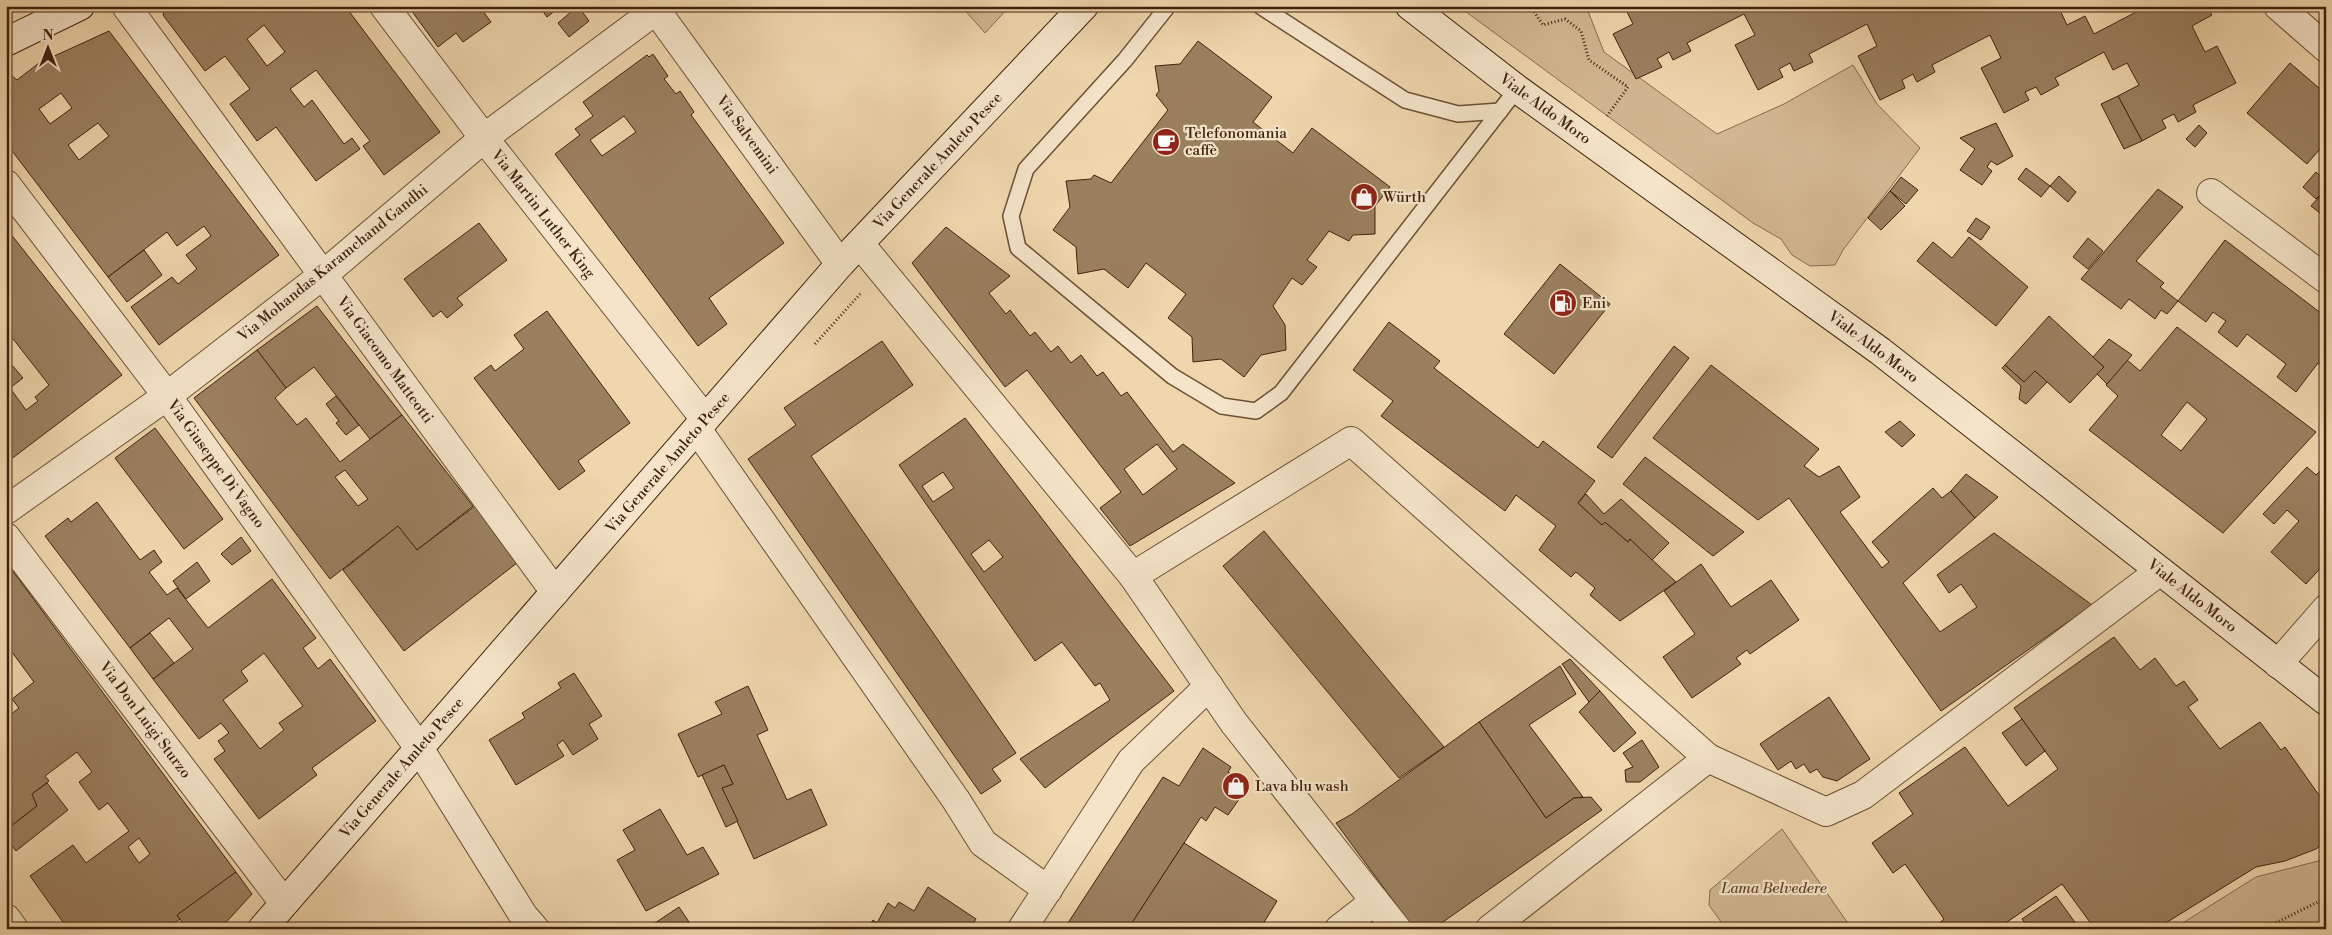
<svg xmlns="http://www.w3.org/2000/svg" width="2332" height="935" font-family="'Libre Bodoni',serif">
  <rect width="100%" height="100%" fill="#efd6ac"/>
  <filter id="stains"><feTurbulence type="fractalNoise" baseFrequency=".004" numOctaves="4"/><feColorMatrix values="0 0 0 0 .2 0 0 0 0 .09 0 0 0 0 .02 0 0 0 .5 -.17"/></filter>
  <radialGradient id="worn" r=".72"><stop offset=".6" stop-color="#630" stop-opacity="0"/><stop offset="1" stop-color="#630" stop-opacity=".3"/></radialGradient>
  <g fill="#d1b791" stroke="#886c4f">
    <polygon points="961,6 1010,6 985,33"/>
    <polygon points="1458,6 1586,6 1604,52 1717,134 1784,104 1853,65 1877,104 1920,148 1843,250 1835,265 1810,266 1792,255 1781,239 1753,223"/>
    <polygon points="1782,829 1852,929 1726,929 1709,905 1710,890"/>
    <polygon points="2326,859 2326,929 2173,929 2256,877"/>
  </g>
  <g fill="#9b8060" stroke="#40220d" fill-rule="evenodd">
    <path d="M166,6H345L440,132L384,175L363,146L370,141L316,70L290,89L304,107L312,100L344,144L352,138L360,149L316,181L276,127L257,141L230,104L250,89L225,56L205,71L163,15ZM264,25L285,52L267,66L247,39Z"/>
    <polygon points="408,6 479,6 491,22 463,42 456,33 438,47"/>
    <polygon points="539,6 561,6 547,17"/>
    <polygon points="578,6 589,21 569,37 558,23"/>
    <polygon points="1624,6 1941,6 1944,12 1955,6 2058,6 2067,25 2085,16 2094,34 2140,10 2138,6 2207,6 2212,15 2192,26 2205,52 2217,46 2236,83 2193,105 2196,112 2178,122 2174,114 2162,120 2166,128 2142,141 2118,96 2139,85 2127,63 2113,70 2104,52 2055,78 2059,85 2041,95 2036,87 2025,92 2029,100 2004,113 1981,68 2001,58 1990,35 1932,65 1935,72 1917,82 1913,74 1902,80 1905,88 1880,100 1858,56 1877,46 1867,24 1809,54 1813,62 1794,71 1790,63 1779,69 1783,77 1758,90 1735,45 1755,35 1744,14 1687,43 1691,51 1673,60 1669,52 1657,59 1662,67 1636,79 1613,34 1633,24"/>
    <path d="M109,31L279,255L159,345L131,307L172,277L178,284L197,269L186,255L211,236L204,226L177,246L167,232L108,277L6,143V78L11,75L17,80L39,63ZM61,93L72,108L50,124L39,109ZM98,123L109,136L79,160L68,145Z"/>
    <polygon points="1198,41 1272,97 1253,122 1293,153 1312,128 1390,187 1375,206 1375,234 1353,235 1349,241 1329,231 1307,260 1317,267 1302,285 1292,278 1273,306 1285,325 1286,350 1261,355 1244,377 1221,359 1193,362 1192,337 1168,318 1186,294 1146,263 1128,288 1104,269 1078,274 1076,247 1053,230 1070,207 1066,181 1091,179 1094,175 1111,183 1168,110 1156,95 1159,91 1155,66 1180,64"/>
    <path d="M653,54L668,76L664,79L676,94L680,91L694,112L691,115L784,243L709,298L727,324L698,346L555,154L580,135L575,129L593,116L583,102L647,55L649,57ZM624,116L636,132L602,156L590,140Z"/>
    <polygon points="2290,63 2326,94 2326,155 2319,150 2307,164 2247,113"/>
    <polygon points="2118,96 2142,141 2124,149 2101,104"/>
    <polygon points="1996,123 2013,156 1997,165 1991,161 1987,167 1992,171 1982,185 1960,170 1975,149 1960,138"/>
    <polygon points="2199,125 2207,133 2195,147 2186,139"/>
    <polygon points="2026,168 2050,186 2041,197 2018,179"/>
    <polygon points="2316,172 2326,181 2326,189 2316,199 2303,187"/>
    <polygon points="2059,176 2076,192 2068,202 2050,186"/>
    <polygon points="1901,177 1918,190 1906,204 1890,191"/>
    <polygon points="2158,189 2183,207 2136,261 2164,283 2160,287 2178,301 2167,314 2161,310 2155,319 2129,299 2121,309 2081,279"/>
    <polygon points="2326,189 2326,218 2311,206"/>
    <polygon points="1890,191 1905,206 1881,230 1868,218"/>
    <polygon points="1976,218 1990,227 1981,240 1967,231"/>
    <polygon points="479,223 507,260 457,298 463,305 447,318 441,311 433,317 404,279"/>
    <path d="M946,227L1010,276L989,293L1006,314L1010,310L1030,336L1035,332L1051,352L1058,346L1071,363L1081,355L1097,376L1103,372L1121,396L1127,392L1173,452L1183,444L1235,483L1130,546L1100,508L1121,492L1027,370L1005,387L912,263ZM1157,444L1177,469L1143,495L1124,469Z"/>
    <polygon points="6,228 122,375 6,463 6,358 23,378 10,388 26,410 38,401 35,397 49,385 10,335 6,338"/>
    <polygon points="1969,237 2028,287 1996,326 1917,261 1933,242 1952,258"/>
    <polygon points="2088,238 2103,251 2088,269 2073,257"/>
    <polygon points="2225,240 2326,317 2326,369 2318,363 2296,392 2277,377 2286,364 2247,334 2237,347 2218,332 2226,321 2213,312 2206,322 2178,301"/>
    <polygon points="144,250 162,275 127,302 108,277"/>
    <polygon points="1560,264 1610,304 1554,374 1504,334"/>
    <polygon points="317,306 402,415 370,439 314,367 286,388 257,350"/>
    <polygon points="547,311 630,423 578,461 585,471 559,490 474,378 491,365 495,371 524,349 514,335"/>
    <polygon points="2049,316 2104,367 2070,403 2035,371 2024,382 2005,365"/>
    <polygon points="1389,322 1440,361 1434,368 1538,448 1543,441 1595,481 1578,503 1602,525 1605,522 1628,542 1630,539 1676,582 1620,621 1590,595 1595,588 1576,572 1571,577 1539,550 1556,526 1516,495 1505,511 1381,416 1393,401 1353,370"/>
    <path d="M2177,327L2316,432L2223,533L2089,430L2118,396L2106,385L2127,360L2140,371ZM2187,402L2207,419L2181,451L2161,435Z"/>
    <polygon points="2109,339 2132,355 2107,384 2097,374 2104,367 2093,357"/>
    <polygon points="882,341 913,385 811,456 1016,753 992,769 1001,781 981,794 748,459 796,425 784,408"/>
    <polygon points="1674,346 1689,358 1612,458 1597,447"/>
    <path d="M257,350L286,388L275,398L297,425L306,418L340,462L402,415L473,506L417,550L398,526L330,579L194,398ZM345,470L368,499L358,506L335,477Z"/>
    <polygon points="1711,365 1819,449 1804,466 1819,477 1839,466 1860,497 1840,512 1882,568 1889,562 1872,542 1933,488 1942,498 1951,491 1975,518 1903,583 1940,632 1977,607 1961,584 1949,593 1937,575 1994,533 2092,605 1941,711 1789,498 1758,520 1653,438"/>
    <polygon points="2005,365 2024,382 2035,371 2047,382 2026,404 2019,399 2021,386 2002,368"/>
    <polygon points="336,396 359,425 346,435 336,423 339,421 326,404"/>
    <path d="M965,418L1174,691L1045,788L1020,759L1110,700L1100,683L1095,686L1062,642L1035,661L899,465ZM943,472L954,488L933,502L922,486ZM989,540L1003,557L984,572L971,554Z"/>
    <polygon points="1900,421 1915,435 1902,447 1885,432"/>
    <polygon points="155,428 223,519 184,549 115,458"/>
    <polygon points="1645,457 1744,532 1713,556 1623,484"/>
    <polygon points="2326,465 2326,562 2306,584 2271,552 2299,521 2287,510 2274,524 2263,514 2307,467 2316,475"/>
    <polygon points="1966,474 1998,497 1975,518 1951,491"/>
    <polygon points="1586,494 1604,514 1621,499 1669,543 1652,560 1630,539 1628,542 1605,522 1602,525 1578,503"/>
    <path d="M97,502L140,560L154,550L162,562L149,572L167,595L177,588L208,628L272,579L316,638L303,648L318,669L330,659L376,721L312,768L317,775L259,819L214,759L225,751L218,741L229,733L221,723L199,739L153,679L193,649L169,618L130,648L45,536L68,518L71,522ZM264,653L303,706L279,723L284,730L260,749L223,700L248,681L241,671Z"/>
    <polygon points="479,503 522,559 404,651 343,570 398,526 417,550"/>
    <polygon points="1264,531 1444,747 1399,778 1223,566"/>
    <polygon points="241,537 251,551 232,565 221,554"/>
    <polygon points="197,562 210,581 186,599 173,581"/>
    <polygon points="1701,564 1731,607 1771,580 1799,620 1750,654 1747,650 1736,658 1741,664 1692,698 1663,657 1695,634 1664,591"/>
    <path d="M12,570L236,872L177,915L180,919L166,929H68L30,876L73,845L86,863L129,831L108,803L99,810L79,782L92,772L77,752L45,776L49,781L32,794L37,806L6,830V718L19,708L12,699L34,682L6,644V574ZM139,838L150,854L139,863L128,847Z"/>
    <polygon points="150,633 174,663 153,679 130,648"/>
    <polygon points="2114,637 2140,670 2155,658 2176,686 2184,681 2198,700 2188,707 2220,749 2260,722 2281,750 2285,747 2326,805 2326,842 2316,849 2285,861 2256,867 2156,929 2095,929 2062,884 1997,929 1933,929 1944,919 1905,864 1893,873 1872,843 1913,814 1899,793 1965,747 2008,806 2058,769 2014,708"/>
    <polygon points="1570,659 1600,691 1589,702 1562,664"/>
    <polygon points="1560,666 1576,694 1529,725 1583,797 1574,798 1546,818 1479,722"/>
    <polygon points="574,673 602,716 589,724 598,739 573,755 563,740 557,745 564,756 516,785 489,740 525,718 522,713 561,688 558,683"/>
    <polygon points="748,686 768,730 757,735 787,800 811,789 827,825 754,859 722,788 733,784 724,765 698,777 678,734 722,714 715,702"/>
    <polygon points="1600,691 1636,733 1614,752 1579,712"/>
    <polygon points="1829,697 1870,759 1837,781 1823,777 1817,769 1810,773 1804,764 1796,769 1791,761 1778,770 1760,744"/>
    <polygon points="2022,719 2045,751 2026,766 2002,733"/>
    <polygon points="1479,722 1546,818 1574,798 1591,797 1602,810 1433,929 1414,929 1336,823 1352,814"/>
    <polygon points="1642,740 1659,767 1640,782 1626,782 1625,770 1633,767 1623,753"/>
    <polygon points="1203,748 1231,767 1228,772 1249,785 1228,815 1215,807 1206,821 1201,817 1128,929 1064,929 1163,777 1179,786"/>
    <polygon points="724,765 733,784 722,788 738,821 726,827 702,775"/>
    <polygon points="47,783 68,810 16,851 6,838 6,830 37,806 32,794"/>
    <polygon points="660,809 687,855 703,847 719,874 646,911 617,860 635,850 623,830"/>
    <polygon points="1184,843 1277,901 1260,929 1128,929"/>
    <polygon points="236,872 252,894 220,929 187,929 177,915"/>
    <polygon points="928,887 976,919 970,929 868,929 873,920 877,923 888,903 895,908 899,902 914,911"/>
    <polygon points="2056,896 2079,928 2029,929 2022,919"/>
    <polygon points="679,907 689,922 678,929 646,929"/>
  </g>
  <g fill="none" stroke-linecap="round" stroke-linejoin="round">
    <g stroke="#6c4f35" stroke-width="18">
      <g id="lane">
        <polyline points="1168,6 1125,60 1026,169 1011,216 1018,248 1172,376 1222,406 1256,411 1281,393 1517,89"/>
        <polyline points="1260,6 1405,100 1458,114 1500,111"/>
      </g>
    </g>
    <g stroke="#6c4f35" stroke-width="30">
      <g id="street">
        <polyline points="126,6 555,592"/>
        <polyline points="384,6 484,138 705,419"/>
        <polyline points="653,6 840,264"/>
        <polyline points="2278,6 2326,48"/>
        <polyline points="6,184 167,396 419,748 523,915 535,929"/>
        <polyline points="2211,193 2326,279"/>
        <polyline points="860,244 1133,576 1351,441 1708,758 1826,812 1863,795 2160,571"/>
        <polyline points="697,429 956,800 983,843 1048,890"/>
        <polyline points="6,510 167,396 323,275 484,138 656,10"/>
        <polyline points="6,537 284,903"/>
        <polyline points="1133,576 1234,723 1397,929"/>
        <polyline points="2278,664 2326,609"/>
        <polyline points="6,918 14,929"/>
        <polyline points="1022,929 1131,761 1209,686"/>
        <polyline points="1339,929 1375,901"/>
        <polyline points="1490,929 1708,758"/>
      </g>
    </g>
    <g stroke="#40220d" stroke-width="30">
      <g id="secondary">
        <polyline points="1410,6 1517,89 1880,351 2326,701"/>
        <polyline points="6,42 80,6"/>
        <polyline points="262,929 840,264 1084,6"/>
      </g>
    </g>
    <g stroke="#40220d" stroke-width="3" stroke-dasharray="1 2.5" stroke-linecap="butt">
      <polyline points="1530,6 1543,25 1565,19 1581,31 1589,60 1628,87 1607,116"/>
      <polyline points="815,344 861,293"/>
      <polyline points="2263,929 2326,898"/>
    </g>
    <use href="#lane" stroke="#f5e4c9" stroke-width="15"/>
    <use href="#street" stroke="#f5e4c9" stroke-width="28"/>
    <use href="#secondary" stroke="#f5e4c9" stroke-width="28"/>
  </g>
  <defs>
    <g id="cafe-disc" transform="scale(1.4375)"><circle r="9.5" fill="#8f2418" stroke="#f5e4c9"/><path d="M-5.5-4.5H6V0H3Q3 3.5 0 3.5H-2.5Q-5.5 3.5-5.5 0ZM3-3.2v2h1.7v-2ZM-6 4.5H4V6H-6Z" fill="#fff"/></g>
    <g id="shop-disc" transform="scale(1.4375)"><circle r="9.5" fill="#8f2418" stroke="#f5e4c9"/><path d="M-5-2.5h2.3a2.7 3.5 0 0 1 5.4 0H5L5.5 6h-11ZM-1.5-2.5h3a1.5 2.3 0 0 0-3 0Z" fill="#fff"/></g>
    <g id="fuel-disc" transform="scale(1.4375)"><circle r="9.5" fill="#8f2418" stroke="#f5e4c9"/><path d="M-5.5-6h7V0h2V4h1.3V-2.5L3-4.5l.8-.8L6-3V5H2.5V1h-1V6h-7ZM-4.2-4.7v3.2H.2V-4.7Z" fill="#fff"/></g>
  </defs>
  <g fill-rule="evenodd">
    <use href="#cafe-disc" x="1166" y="142"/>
    <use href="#shop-disc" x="1364" y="197"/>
    <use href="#fuel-disc" x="1563" y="303"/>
    <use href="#shop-disc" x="1236" y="786"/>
  </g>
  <g text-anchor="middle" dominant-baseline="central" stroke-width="4.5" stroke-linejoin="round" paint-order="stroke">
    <g font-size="15" fill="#40220d" stroke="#f5e4c9">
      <text transform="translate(1545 109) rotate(36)">Viale Aldo Moro</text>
      <text transform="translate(747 135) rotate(54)">Via Salvemini</text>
      <text transform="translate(938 161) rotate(-47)">Via Generale Amleto Pesce</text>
      <text transform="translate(543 214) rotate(52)">Via Martin Luther King</text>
      <text transform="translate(333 263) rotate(-39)">Via Mohandas Karamchand Gandhi</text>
      <text transform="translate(1873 347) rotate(37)">Viale Aldo Moro</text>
      <text transform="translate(385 360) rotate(54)">Via Giacomo Matteotti</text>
      <text transform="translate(668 463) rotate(-49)">Via Generale Amleto Pesce</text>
      <text transform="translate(216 464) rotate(54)">Via Giuseppe Di Vagno</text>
      <text transform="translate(2192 596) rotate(38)">Viale Aldo Moro</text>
      <text transform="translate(145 720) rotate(53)">Via Don Luigi Sturzo</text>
      <text transform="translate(402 768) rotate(-49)">Via Generale Amleto Pesce</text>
    </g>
    <g font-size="15" fill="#40220d" stroke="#f5e4c9" text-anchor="start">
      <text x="1185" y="133">Telefonomania<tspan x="1185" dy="17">caffè</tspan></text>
      <text x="1383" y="197">Würth</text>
      <text x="1582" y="303">Eni</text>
      <text x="1255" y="786">Lava blu wash</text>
    </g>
    <g font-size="15" font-style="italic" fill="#64472e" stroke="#f5e4c9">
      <text x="1774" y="888">Lama Belvedere</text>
    </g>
  </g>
  <rect width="2332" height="935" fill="none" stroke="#efd6ac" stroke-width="25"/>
  <rect x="8" y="8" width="2317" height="920" fill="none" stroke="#40220d" stroke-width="2.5"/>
  <rect x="12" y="12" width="2307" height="910" fill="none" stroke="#40220d"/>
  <g transform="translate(48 48)" stroke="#f5e4c9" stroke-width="4" paint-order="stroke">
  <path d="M0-4L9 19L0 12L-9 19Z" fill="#40220d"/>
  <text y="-8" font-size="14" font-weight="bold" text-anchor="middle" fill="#40220d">N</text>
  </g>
  <rect width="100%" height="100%" filter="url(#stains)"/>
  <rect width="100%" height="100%" fill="url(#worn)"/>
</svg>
